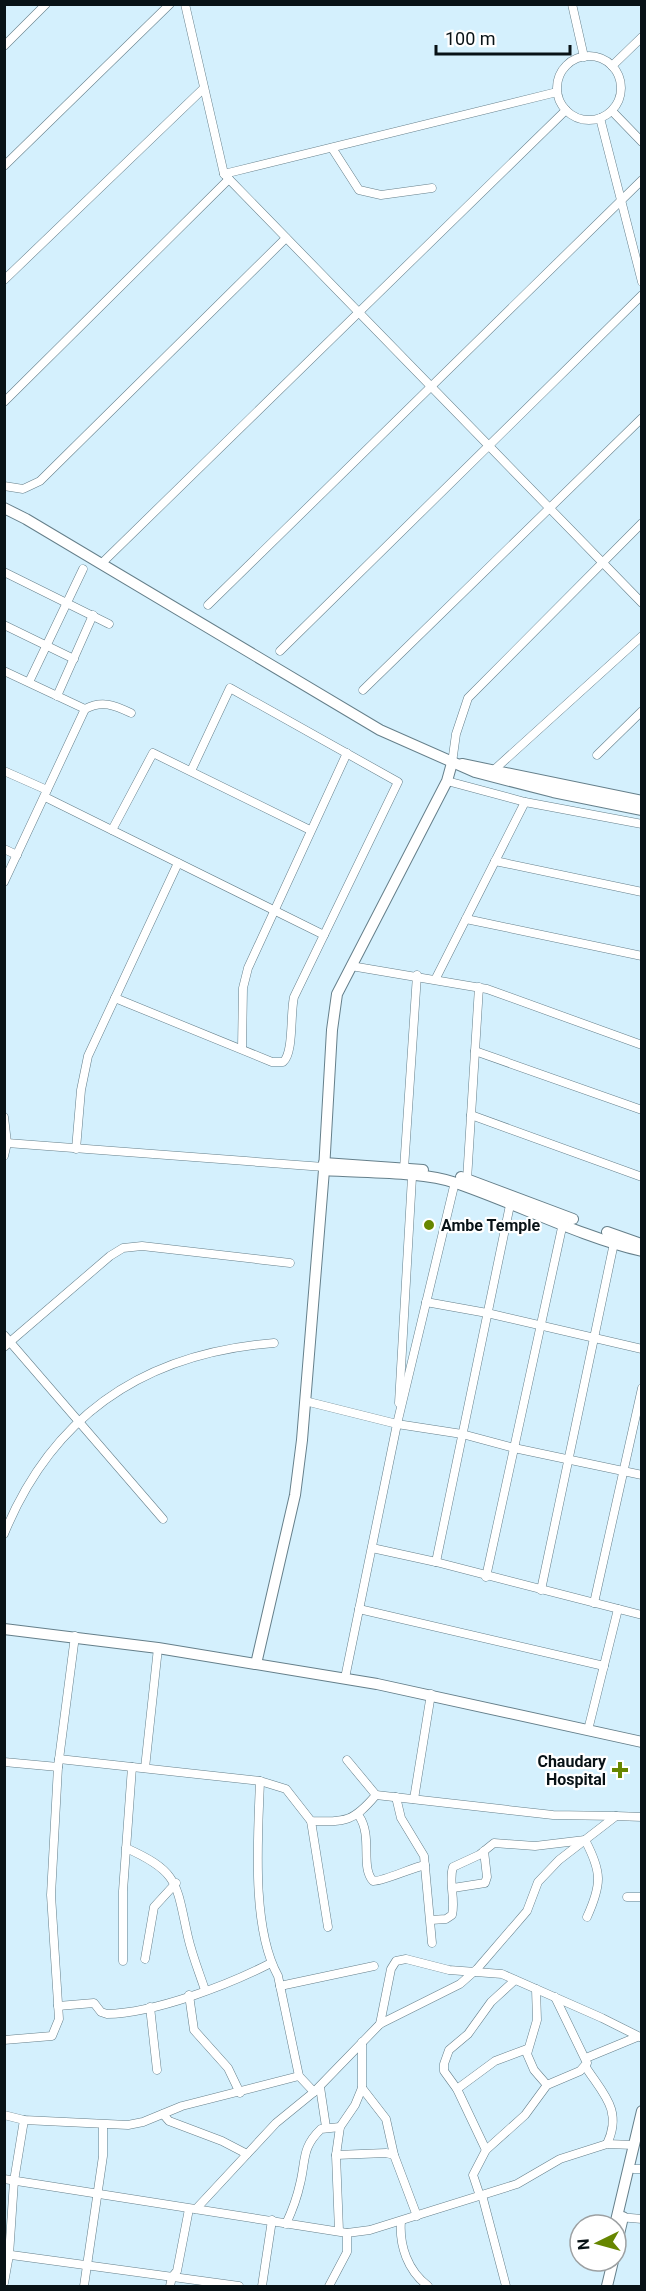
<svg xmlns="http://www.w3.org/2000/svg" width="646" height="2291" font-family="Roboto,sans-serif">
  <rect width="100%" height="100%" fill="#d4f0fd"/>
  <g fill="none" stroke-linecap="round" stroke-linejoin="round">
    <g stroke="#657f8a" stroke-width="9">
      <g id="street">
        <polyline points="185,4 224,174 642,603"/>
        <polyline points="572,4 584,57"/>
        <polyline points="4,46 46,4"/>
        <circle cx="589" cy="88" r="32"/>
        <polyline points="612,66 642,37"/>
        <polyline points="612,111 642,142"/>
        <polyline points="600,118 642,282"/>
        <polyline points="332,148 359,190 381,195 432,188"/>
        <polyline points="4,166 170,4"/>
        <polyline points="224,174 557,92"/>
        <polyline points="4,280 204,88"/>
        <polyline points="4,402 229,179"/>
        <polyline points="4,486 23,489 40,481 286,238"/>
        <polyline points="101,564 566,110"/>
        <polyline points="4,572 109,624"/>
        <polyline points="208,605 642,180"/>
        <polyline points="4,625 74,659"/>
        <polyline points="280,651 642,295"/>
        <polyline points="4,671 85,709"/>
        <polyline points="29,682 83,569"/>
        <polyline points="363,690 642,418"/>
        <polyline points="57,696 93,615"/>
        <polyline points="597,755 642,711"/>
        <polyline points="452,763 456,734 468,698 642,523"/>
        <polyline points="495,769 642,636"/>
        <polyline points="4,771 47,790"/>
        <polyline points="447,781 525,802 642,824"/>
        <polyline points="45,797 324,935"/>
        <polyline points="112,830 153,753 310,830"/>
        <polyline points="4,849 17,855"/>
        <polyline points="495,861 642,892"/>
        <path d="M4,882L85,709C102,700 114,705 131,713"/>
        <polyline points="466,919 642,956"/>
        <polyline points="351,966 487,989 642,1045"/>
        <polyline points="436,978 525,802"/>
        <path d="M115,998L272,1062H283C294,1053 290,1013 294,997L398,782L230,688L191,771"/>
        <polyline points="242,1048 243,988 248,968 347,753"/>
        <polyline points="475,1051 642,1110"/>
        <polyline points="471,1115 642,1177"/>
        <polyline points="4,1117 7,1143 4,1156"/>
        <polyline points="7,1143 324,1167"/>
        <polyline points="76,1149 81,1090 88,1056 178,863"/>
        <polyline points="404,1169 417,975"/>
        <polyline points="467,1180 479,987"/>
        <polyline points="426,1302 487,1313 642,1349"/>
        <polyline points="4,1335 163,1519"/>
        <polyline points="4,1347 110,1256 123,1248 142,1246 290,1263"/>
        <polyline points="305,1401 397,1424 462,1434 514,1448 642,1475"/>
        <polyline points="399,1403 412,1177"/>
        <path d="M4,1534C53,1414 146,1353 274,1343"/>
        <polyline points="372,1548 436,1562 642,1615"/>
        <polyline points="436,1562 510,1205"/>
        <polyline points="486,1577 563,1223"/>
        <polyline points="541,1590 614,1243"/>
        <polyline points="594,1603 642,1388"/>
        <polyline points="359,1609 604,1666"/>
        <polyline points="345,1678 397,1424 455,1182"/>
        <polyline points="588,1730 618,1609"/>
        <path d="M59,1759L260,1781L286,1789L311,1821C346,1822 353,1822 376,1795L553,1815L616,1816"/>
        <polyline points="347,1760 376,1795"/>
        <polyline points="4,1762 58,1767 75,1636"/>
        <polyline points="145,1768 158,1648"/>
        <path d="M260,1781C258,1837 251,1927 278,1976L299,2076L314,2092"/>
        <polyline points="396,1797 401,1818 424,1856 432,1943"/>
        <polyline points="414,1799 431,1694"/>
        <path d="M359,1816C373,1836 360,1867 373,1881C382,1882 411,1868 425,1865"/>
        <polyline points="311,1821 328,1927"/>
        <path d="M126,1848C180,1872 176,1884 188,1937C192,1955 199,1972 205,1990"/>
        <polyline points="453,1888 485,1883 487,1877 484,1851"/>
        <polyline points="627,1897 642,1897"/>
        <path d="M431,1920L446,1919L452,1915C456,1899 448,1882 453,1867L479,1855L494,1843L535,1846L585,1840C602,1872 602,1884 587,1917"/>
        <polyline points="145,1959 154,1907 176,1883"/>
        <polyline points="123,1961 123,1891 132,1767"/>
        <polyline points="280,1986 374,1966"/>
        <polyline points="536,1989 537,2020 527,2054 534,2070 547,2085"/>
        <polyline points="189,1995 194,2030 228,2068 240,2093"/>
        <path d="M58,2006L94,2003L101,2012L107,2014C155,2013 228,1985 271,1963"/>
        <polyline points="150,2007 157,2070"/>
        <polyline points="380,2024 391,1969 396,1961 406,1959 449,1970 502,1974 602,2018 642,2038"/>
        <polyline points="4,2040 52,2036 59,2019 51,1895 58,1767"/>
        <polyline points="586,2058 637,2037"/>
        <path d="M585,2066C603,2094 623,2110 607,2144"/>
        <polyline points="320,2087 326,2127"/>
        <polyline points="362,2088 386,2119 394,2155"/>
        <polyline points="457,2089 495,2061 527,2049"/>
        <polyline points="163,2114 169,2121 222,2141 247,2154"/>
        <polyline points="4,2115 24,2120 128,2125 143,2122 182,2106 299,2076"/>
        <polyline points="486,2150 457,2089 444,2071 444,2064 449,2050 468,2034 491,2002 515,1980"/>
        <polyline points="336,2155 386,2153 394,2155 417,2216"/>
        <polyline points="634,2169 642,2169"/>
        <polyline points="4,2179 347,2233 370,2230 517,2184 560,2159 607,2144 634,2145"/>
        <polyline points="482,2195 506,2286"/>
        <polyline points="480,2196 473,2175 486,2150 525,2115 547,2085 580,2071 587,2063 555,1997"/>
        <polyline points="196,2209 276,2123 314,2092 380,2024 460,1984 477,1969 527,1911 538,1882 559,1860 616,1816 642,1817"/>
        <polyline points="619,2217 642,2219"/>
        <path d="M401,2221C399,2246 408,2271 428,2286"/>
        <path d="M286,2224C292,2211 297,2198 300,2184C306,2161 301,2148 321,2129L340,2127"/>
        <polyline points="339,2231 336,2155 340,2127 355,2105 362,2088 362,2042"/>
        <polyline points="4,2254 239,2286"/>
        <polyline points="4,2283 9,2255 14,2181 24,2120"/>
        <polyline points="84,2286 103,2156 103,2125"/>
        <polyline points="170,2286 172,2277 177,2271 189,2209"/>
        <polyline points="262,2286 272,2220"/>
        <polyline points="329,2286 347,2252 347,2233"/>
      </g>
    </g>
    <g stroke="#657f8a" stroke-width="12">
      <g id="secondary">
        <polyline points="4,508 26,519 380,730 475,772 553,792 642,810"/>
        <polyline points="462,764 642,801"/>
        <polyline points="324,1163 423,1170"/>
        <path d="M324,1170C362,1173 421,1171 456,1183C518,1204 578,1236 642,1251"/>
        <polyline points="461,1177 573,1219"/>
        <polyline points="607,1232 641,1244"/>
        <polyline points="4,1629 158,1648 377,1684 642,1742"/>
        <polyline points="256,1664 295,1495 302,1440 324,1170 332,1030 337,994 447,781 452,763"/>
        <polyline points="615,2225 642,2111"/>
        <polyline points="616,2247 623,2217"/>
        <polyline points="607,2286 613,2261"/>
      </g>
    </g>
    <use href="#street" stroke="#fff" stroke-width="8"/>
    <use href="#secondary" stroke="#fff" stroke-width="10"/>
  </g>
  <g fill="#668600" stroke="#fff" stroke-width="2">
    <circle cx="429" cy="1225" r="6"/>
    <path d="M617 1761h6v6h6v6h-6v6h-6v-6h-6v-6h6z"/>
  </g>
  <g text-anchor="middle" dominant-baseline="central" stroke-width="4.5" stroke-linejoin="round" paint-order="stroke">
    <g font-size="16" font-weight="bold" fill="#081216" stroke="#fff" text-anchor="start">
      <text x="441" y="1225">Ambe Temple</text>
      <text x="606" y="1761" text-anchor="end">Chaudary<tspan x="606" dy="18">Hospital</tspan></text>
    </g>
  </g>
  <rect width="646" height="2291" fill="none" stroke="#081216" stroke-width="12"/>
  <g transform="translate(598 2243) rotate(265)"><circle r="28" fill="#ffffff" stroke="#9ca0a2" stroke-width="1.5"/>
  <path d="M0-4.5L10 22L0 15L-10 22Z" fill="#668600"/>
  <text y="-9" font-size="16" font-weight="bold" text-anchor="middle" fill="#081216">N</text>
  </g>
  <path d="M436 45v9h134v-9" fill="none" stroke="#081216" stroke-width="3"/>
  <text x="445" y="45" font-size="18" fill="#081216" stroke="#ffffff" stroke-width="4.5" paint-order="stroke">100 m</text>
</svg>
